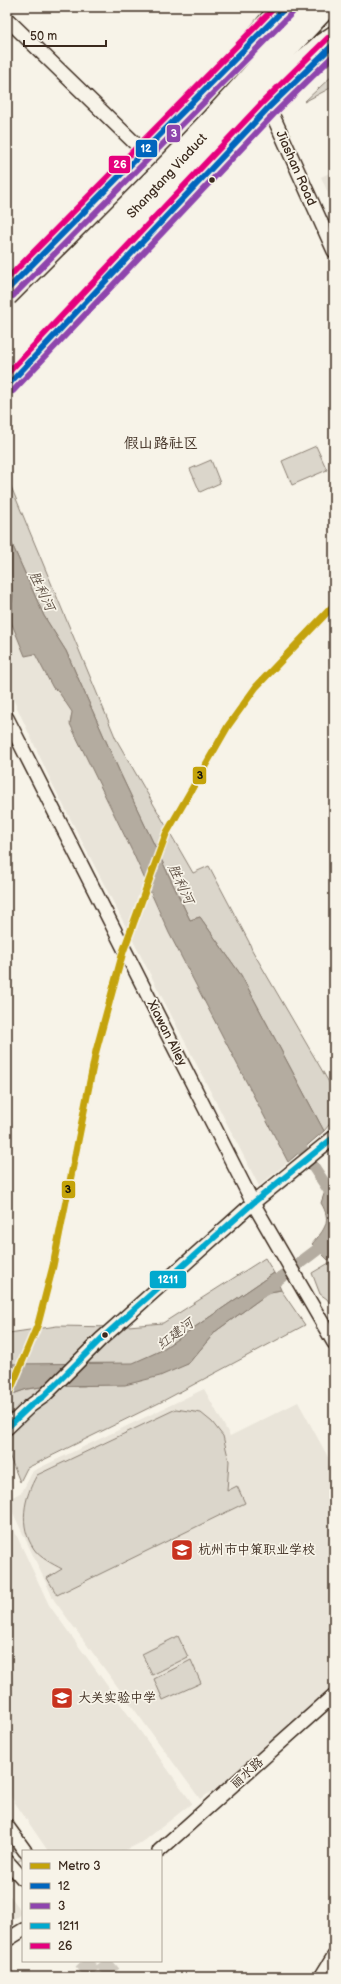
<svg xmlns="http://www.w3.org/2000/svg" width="341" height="1984" font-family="'Balsamiq Sans','LXGW WenKai TC',sans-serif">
  <rect width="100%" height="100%" fill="#f7f3e8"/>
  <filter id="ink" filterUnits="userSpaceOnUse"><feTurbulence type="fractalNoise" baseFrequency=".025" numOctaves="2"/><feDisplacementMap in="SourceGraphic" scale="8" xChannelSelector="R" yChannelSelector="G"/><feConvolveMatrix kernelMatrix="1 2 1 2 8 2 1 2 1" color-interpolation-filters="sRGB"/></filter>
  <g filter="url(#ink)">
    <g fill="#e9e4d9">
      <polygon points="334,171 334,207 321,177"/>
      <polygon points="7,582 13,595 12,602 7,606"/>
      <polygon points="7,612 25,656 35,654 72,712 169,933 288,1162 259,1186 52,783 7,686"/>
      <polygon points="204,1389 230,1436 298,1402 334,1468 334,1689 238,1775 200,1799 54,1600 7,1500 22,1492 33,1471"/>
      <polygon points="7,1515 49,1605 192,1803 144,1841 124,1851 48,1851 7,1791"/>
      <polygon points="7,1892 23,1913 7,1925"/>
    </g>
    <g fill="#dbd6cb" stroke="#8b8074">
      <polygon points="334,74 334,86 304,102"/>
      <polygon points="316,446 327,470 292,485 282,461"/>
      <polygon points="211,460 220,483 200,492 190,469"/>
      <polygon points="7,477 116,739 193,873 209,866 249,942 252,950 334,1091 334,1119 324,1131 241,975 200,917 190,920 121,775 66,651 44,616 7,533"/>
      <polygon points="265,1258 274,1273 160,1351 133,1364 7,1365 7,1335 9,1333 57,1326 117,1327 163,1323"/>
      <polygon points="334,1260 334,1310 327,1299 320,1294 312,1273"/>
      <polygon points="281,1290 305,1325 161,1402 27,1468 20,1482 7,1450 7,1396 27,1389 48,1386 84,1386 188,1364 216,1331 270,1292"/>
      <path d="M176,1409L201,1413L212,1422L223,1436L229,1461L227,1491L237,1486L245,1503L57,1595L47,1578L62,1569C53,1564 40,1558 34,1549C18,1526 24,1497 37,1475Z"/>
      <polygon points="178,1636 188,1657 152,1675 142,1654"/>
      <polygon points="191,1660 201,1683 163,1700 154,1679"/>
    </g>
    <g fill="#b4aca0" stroke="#84786c">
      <polygon points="7,533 44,616 66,651 121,775 190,920 200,917 241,975 324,1131 288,1162 169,933 133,853 70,724 72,712 58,691 53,688 35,654 25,656 7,612 7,606 12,602 13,595 7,582"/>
      <path d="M334,1185V1256L328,1260L312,1244C325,1229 332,1221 321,1203L325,1191Z"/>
      <polygon points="274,1273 281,1290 270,1292 216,1331 188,1364 160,1376 125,1385 48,1386 27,1389 7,1396 7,1364 133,1363 160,1351"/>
    </g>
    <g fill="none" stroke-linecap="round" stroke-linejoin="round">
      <g stroke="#b4aca0" stroke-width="12">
        <polyline points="294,1137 334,1198"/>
        <polyline points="264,1290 334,1237"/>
      </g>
      <g stroke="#d1cbc0" stroke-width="17" stroke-dasharray="17 8" stroke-linecap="butt">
        <polyline points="7,1837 23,1859"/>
        <polyline points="82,1961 96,1977"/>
        <polyline points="102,1961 115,1977"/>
      </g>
      <g stroke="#3b2a1e" stroke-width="16">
        <g id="minor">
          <polyline points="7,19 143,151"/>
          <polyline points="269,107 334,251"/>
          <polyline points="7,718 253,1203 334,1343"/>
          <polyline points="7,1428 30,1406 44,1396 101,1339 253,1203 334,1137"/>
          <polyline points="7,1826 25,1851"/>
          <polyline points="159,1851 334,1695"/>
          <polyline points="7,1861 23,1879"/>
          <polyline points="7,1940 23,1930"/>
          <polyline points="321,1977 334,1956"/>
        </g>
      </g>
      <g stroke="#3b2a1e" stroke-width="20">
        <g id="major">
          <polyline points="273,103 314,63"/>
          <polyline points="7,386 29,363"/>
        </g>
      </g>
      <g stroke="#3b2a1e" stroke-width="23">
        <g id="highway">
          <polyline points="7,318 307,7"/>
          <polyline points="7,346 327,7"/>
          <polyline points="7,372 286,76 322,44 334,36"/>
        </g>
      </g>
      <use href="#minor" stroke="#f7f3e8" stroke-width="13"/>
      <use href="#major" stroke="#f7f3e8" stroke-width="17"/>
      <use href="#highway" stroke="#f7f3e8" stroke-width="20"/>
      <g stroke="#3b2a1e" stroke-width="23" stroke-linecap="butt">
        <path id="highway-bridge" d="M7,296C100,202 197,110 281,7"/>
      </g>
      <use href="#highway-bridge" stroke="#f7f3e8" stroke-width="20"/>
      <g stroke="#f7f3e8" stroke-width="9">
        <g id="bus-1">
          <polyline points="7,290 286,7"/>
          <polyline points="7,386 269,107 334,44"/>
        </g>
      </g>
      <g stroke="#f7f3e8" stroke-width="9">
        <g id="bus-2">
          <polyline points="13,296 292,13"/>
          <polyline points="13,391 275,113 334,55"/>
        </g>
      </g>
      <g stroke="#f7f3e8" stroke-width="9">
        <polyline id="bus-3" points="7,1428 30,1406 44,1396 101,1339 253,1203 334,1137"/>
      </g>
      <g stroke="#f7f3e8" stroke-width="9">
        <g id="bus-4">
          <polyline points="7,279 275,7"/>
          <polyline points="7,374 263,102 328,38"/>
        </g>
      </g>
      <use href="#bus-1" stroke="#0065bd" stroke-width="6"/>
      <use href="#bus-2" stroke="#8e44ad" stroke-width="6"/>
      <use href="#bus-3" stroke="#00a9ce" stroke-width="6"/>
      <use href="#bus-4" stroke="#e5007d" stroke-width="6"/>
      <g stroke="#f7f3e8" stroke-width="10">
        <polyline id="metro-1" points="7,1398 38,1324 53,1266 96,1051 123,952 166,834 228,726 256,687 334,605"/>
      </g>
      <use href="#metro-1" stroke="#c4a309" stroke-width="7"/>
    </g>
  </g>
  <defs>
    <g id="school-square" transform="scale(1.15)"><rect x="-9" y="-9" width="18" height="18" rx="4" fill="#c8321e" stroke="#f7f3e8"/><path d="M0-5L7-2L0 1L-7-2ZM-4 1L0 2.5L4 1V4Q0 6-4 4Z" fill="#fff"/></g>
  </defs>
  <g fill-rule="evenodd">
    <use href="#school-square" x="182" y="1550"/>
    <use href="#school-square" x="62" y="1698"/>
  </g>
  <g fill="#3b2a1e" stroke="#f7f3e8" stroke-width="1.5">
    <circle cx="212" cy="180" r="3.5"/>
    <circle cx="105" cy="1335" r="3.5"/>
  </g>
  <g text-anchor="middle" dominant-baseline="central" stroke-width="3.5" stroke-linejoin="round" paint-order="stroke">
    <g font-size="13" fill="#3b2a1e" stroke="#f7f3e8">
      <text transform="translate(296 168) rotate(66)">Jiashan Road</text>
      <text transform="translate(167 176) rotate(-47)">Shangtang Viaduct</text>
      <text transform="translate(167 1033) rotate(63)">Xiawan Alley</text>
      <text transform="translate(247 1773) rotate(-42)">丽水路</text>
    </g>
    <g font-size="13" fill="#3b2a1e" stroke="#f7f3e8" text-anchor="start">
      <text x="198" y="1550">杭州市中策职业学校</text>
      <text x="78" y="1698">大关实验中学</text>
    </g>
    <g font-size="14" font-style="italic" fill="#5f5145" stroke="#f7f3e8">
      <text transform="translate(42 591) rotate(65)">胜利河</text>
      <text transform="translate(181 884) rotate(65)">胜利河</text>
      <text transform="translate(175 1334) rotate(-37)">红建河</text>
    </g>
    <g font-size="15" fill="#3b2a1e" stroke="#f7f3e8">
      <text x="161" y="443">假山路社区</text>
    </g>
  </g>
  <g stroke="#f7f3e8" stroke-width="1.5">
    <rect x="166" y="124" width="15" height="19" rx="4" fill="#8e44ad"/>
    <rect x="135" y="139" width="23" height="19" rx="4" fill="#0065bd"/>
    <rect x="108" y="155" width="23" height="19" rx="4" fill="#e5007d"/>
    <rect x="192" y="766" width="15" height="19" rx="4" fill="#c4a309"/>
    <rect x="61" y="1180" width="15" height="19" rx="4" fill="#c4a309"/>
    <rect x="149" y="1270" width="38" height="19" rx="4" fill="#00a9ce"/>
  </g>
  <g font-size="11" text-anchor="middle" font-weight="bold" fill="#fff">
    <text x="174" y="137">3</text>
    <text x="146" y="152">12</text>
    <text x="120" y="168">26</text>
    <text x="168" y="1283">1211</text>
  </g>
  <g font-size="11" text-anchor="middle" font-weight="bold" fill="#111">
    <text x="200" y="779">3</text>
    <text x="68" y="1193">3</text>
  </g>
  <rect width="341" height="1984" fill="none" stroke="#f7f3e8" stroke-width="24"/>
  <rect x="12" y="12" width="317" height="1960" fill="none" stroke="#3b2a1e" stroke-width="1.5" filter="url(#ink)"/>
  <rect x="22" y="1850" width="140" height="112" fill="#f7f3e8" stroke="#aca397"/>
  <rect x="30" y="1863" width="20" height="6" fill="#c4a309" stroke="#aca397"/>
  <text x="58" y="1870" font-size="12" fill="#3b2a1e">Metro 3</text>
  <rect x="30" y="1883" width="20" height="6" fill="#0065bd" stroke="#aca397"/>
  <text x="58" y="1890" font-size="12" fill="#3b2a1e">12</text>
  <rect x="30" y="1903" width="20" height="6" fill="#8e44ad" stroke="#aca397"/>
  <text x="58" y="1910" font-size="12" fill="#3b2a1e">3</text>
  <rect x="30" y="1923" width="20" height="6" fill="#00a9ce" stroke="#aca397"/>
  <text x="58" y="1930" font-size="12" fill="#3b2a1e">1211</text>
  <rect x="30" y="1943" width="20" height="6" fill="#e5007d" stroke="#aca397"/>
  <text x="58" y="1950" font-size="12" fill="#3b2a1e">26</text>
  <path d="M24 40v6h82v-6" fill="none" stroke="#3b2a1e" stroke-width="2"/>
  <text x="30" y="40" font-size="12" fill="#3b2a1e" stroke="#f7f3e8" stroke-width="3" paint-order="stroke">50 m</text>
</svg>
